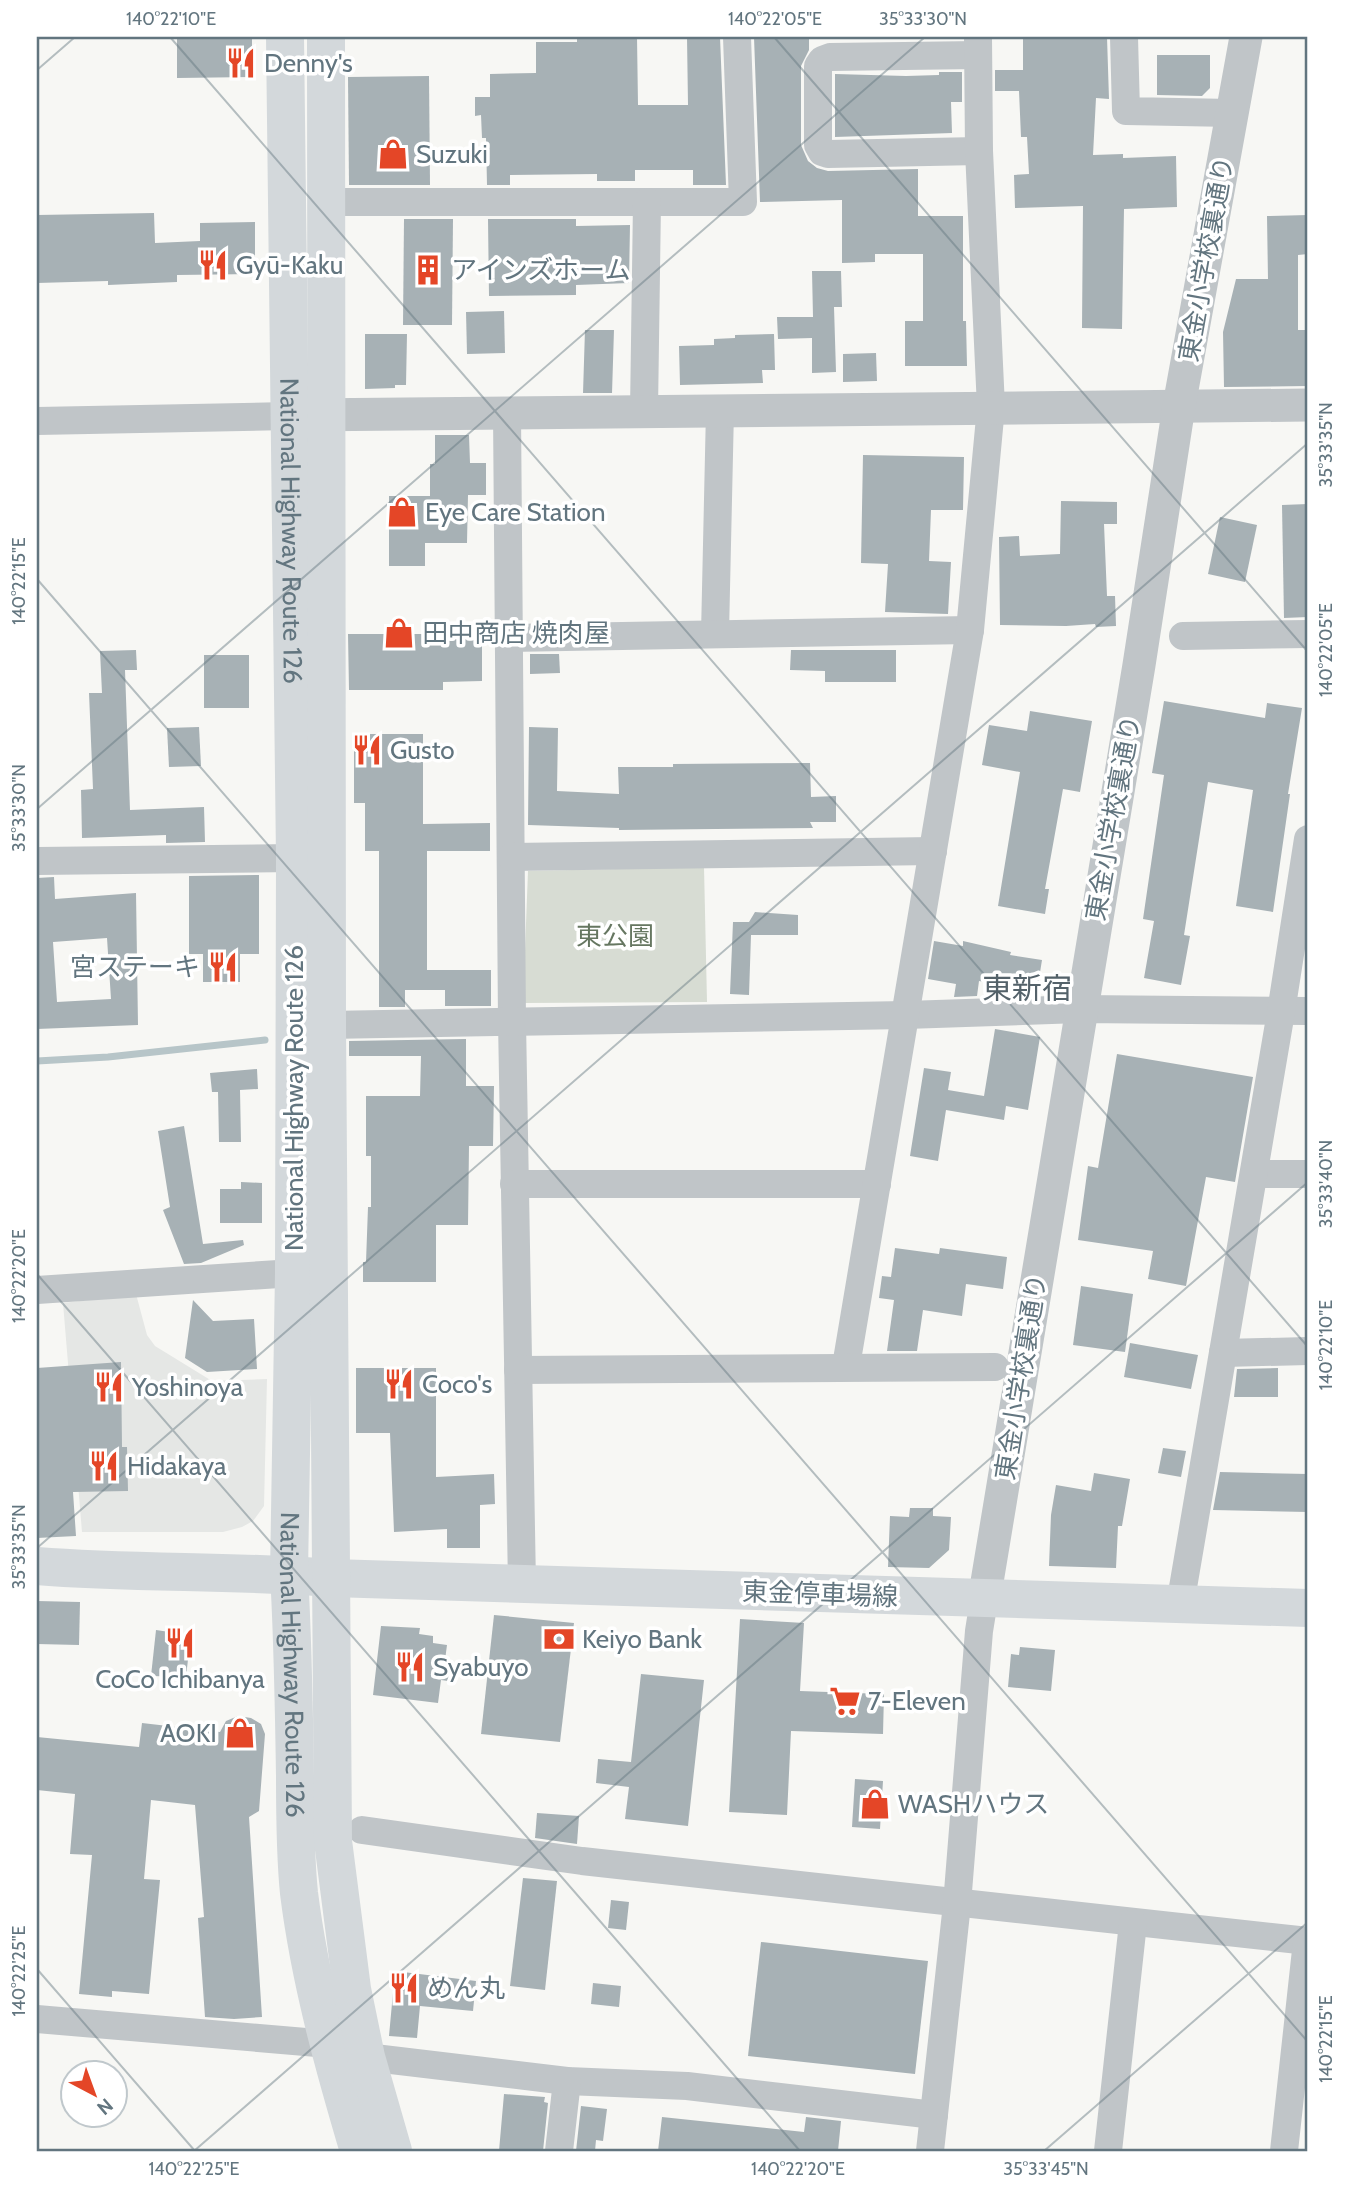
<svg xmlns="http://www.w3.org/2000/svg" width="1345" height="2188" font-family="Cabin,'Noto Sans JP',sans-serif">
  <rect width="100%" height="100%" fill="#f7f7f4"/>
  <polygon fill="#e5e7e5" points="136,1294 147,1335 155,1346 212,1381 267,1379 264,1506 253,1521 242,1527 223,1532 82,1532 63,1303"/>
  <polygon fill="#d7dcd3" points="704,867 707,1002 523,1003 528,871"/>
  <g fill="none" stroke-linecap="round" stroke-linejoin="round">
    <polyline stroke="#b7c5c8" stroke-width="7" points="37,1061 108,1057 265,1040"/>
  </g>
  <g fill="#a7b1b5" fill-rule="evenodd">
    <polygon points="177,37 252,37 252,77 177,78"/>
    <polygon points="577,37 637,37 638,105 688,105 687,37 720,37 726,185 693,185 693,170 635,170 635,181 597,181 597,174 510,175 510,185 487,185 486,138 482,138 481,115 475,116 475,97 490,97 490,74 536,73 536,42 577,42"/>
    <polygon points="754,37 809,37 809,50 801,66 801,145 808,161 817,168 828,171 918,169 918,216 963,216 963,321 966,321 967,366 905,366 905,321 923,321 923,254 875,254 875,262 842,263 842,200 760,202"/>
    <polygon points="1023,37 1107,37 1109,99 1096,98 1093,155 1123,154 1123,158 1176,156 1177,207 1124,209 1122,329 1082,328 1083,206 1015,208 1014,175 1029,174 1027,137 1021,137 1019,91 995,91 995,70 1023,70"/>
    <polygon points="1157,55 1210,55 1210,88 1202,96 1157,95"/>
    <polygon points="939,72 962,72 962,102 951,102 952,133 835,137 835,74 906,76 939,75"/>
    <polygon points="429,76 430,185 349,185 348,77"/>
    <polygon points="154,213 155,243 200,241 200,223 255,222 255,274 177,275 177,282 108,285 108,281 37,283 37,215"/>
    <polygon points="1308,215 1308,254 1298,255 1298,330 1308,330 1308,386 1224,387 1223,332 1236,279 1268,279 1267,216"/>
    <polygon points="404,219 453,219 452,325 403,325"/>
    <polygon points="488,219 576,219 576,226 630,225 629,283 576,285 576,295 489,296"/>
    <polygon points="812,271 841,271 842,307 834,307 836,372 812,373 812,338 778,339 777,317 813,317"/>
    <polygon points="504,311 505,353 467,354 466,312"/>
    <polygon points="585,330 614,330 612,393 583,393"/>
    <polygon points="365,334 407,334 406,385 395,385 395,388 365,389"/>
    <polygon points="774,334 775,370 762,370 763,383 680,385 679,346 714,345 714,339 735,338 735,335"/>
    <polygon points="876,353 877,381 843,382 843,354"/>
    <polygon points="435,435 469,435 470,463 486,463 486,495 468,495 467,543 425,543 425,566 389,566 389,496 430,496 430,464 435,464"/>
    <polygon points="863,455 964,457 963,510 931,510 929,561 951,562 948,614 885,612 888,564 861,563"/>
    <polygon points="1061,501 1117,502 1117,524 1104,524 1107,596 1115,596 1116,626 1096,627 1095,624 1066,626 1000,625 999,537 1019,536 1020,556 1060,554"/>
    <polygon points="1308,504 1308,617 1284,618 1282,505"/>
    <polygon points="1220,517 1257,525 1245,582 1208,574"/>
    <polygon points="348,634 482,634 482,681 443,682 443,690 349,690"/>
    <polygon points="136,650 137,670 125,670 130,810 204,807 205,842 166,843 166,835 82,838 81,790 93,789 89,693 102,693 100,651"/>
    <polygon points="791,650 896,650 896,682 825,682 825,671 790,670"/>
    <polygon points="530,654 559,654 560,673 530,674"/>
    <rect x="204" y="655" width="45" height="53"/>
    <polygon points="1164,701 1265,718 1267,703 1302,708 1288,794 1290,794 1273,912 1236,906 1253,790 1208,782 1184,935 1190,936 1181,985 1144,978 1154,921 1143,919 1164,775 1152,773"/>
    <polygon points="1030,711 1092,721 1080,792 1063,789 1045,889 1049,889 1045,914 998,906 1020,772 982,765 989,725 1027,731"/>
    <polygon points="199,727 201,766 169,767 167,728"/>
    <polygon points="529,727 558,728 557,791 619,794 618,767 673,767 673,764 810,763 811,797 836,796 836,822 810,822 813,828 619,830 619,828 528,825"/>
    <polygon points="354,734 423,734 423,824 490,823 490,851 427,851 427,970 491,970 491,1006 445,1006 445,990 405,990 405,1007 379,1007 379,851 365,851 365,803 354,803"/>
    <polygon points="259,875 259,954 240,954 240,982 203,982 203,954 189,954 189,876"/>
    <path d="M54,877L55,899L136,893L138,1025L37,1029V878ZM107,938L111,999L57,1002L53,942Z"/>
    <polygon points="755,912 798,915 798,935 751,935 749,995 730,994 733,922 749,922"/>
    <polygon points="934,941 963,946 963,941 1011,952 1010,955 1042,960 1037,991 979,981 977,996 954,997 956,984 928,979"/>
    <polygon points="995,1029 1040,1037 1028,1110 1006,1106 1004,1120 946,1110 938,1161 910,1156 924,1068 951,1072 948,1090 984,1096"/>
    <polygon points="466,1039 466,1086 494,1086 493,1146 469,1146 468,1225 436,1225 436,1282 363,1282 363,1262 366,1262 368,1207 371,1207 371,1156 366,1156 366,1096 420,1096 421,1056 349,1056 349,1041"/>
    <polygon points="1117,1054 1253,1077 1235,1182 1206,1177 1186,1286 1148,1279 1153,1251 1078,1240 1088,1166 1098,1168"/>
    <polygon points="257,1069 258,1089 240,1090 241,1142 219,1142 218,1092 212,1092 210,1073"/>
    <polygon points="184,1126 203,1244 243,1240 244,1245 201,1263 184,1264 163,1210 170,1207 158,1131"/>
    <polygon points="241,1182 262,1183 262,1223 220,1223 220,1189 241,1189"/>
    <polygon points="895,1248 939,1254 940,1248 1007,1257 1003,1289 966,1284 962,1316 923,1310 917,1351 887,1351 894,1300 879,1298 882,1276 891,1277"/>
    <polygon points="1081,1286 1133,1294 1125,1352 1073,1345"/>
    <polygon points="193,1300 213,1321 254,1319 257,1369 207,1372 185,1358"/>
    <polygon points="1130,1343 1198,1355 1191,1389 1124,1377"/>
    <polygon points="121,1362 122,1447 127,1447 128,1491 73,1492 76,1536 37,1538 37,1479 39,1479 37,1368"/>
    <polygon points="356,1368 436,1368 436,1477 494,1474 495,1504 480,1505 480,1548 447,1548 447,1529 394,1532 390,1433 356,1433"/>
    <polygon points="1278,1368 1278,1397 1234,1397 1237,1369"/>
    <polygon points="1163,1448 1186,1451 1181,1477 1158,1473"/>
    <polygon points="1220,1472 1308,1474 1308,1512 1213,1510"/>
    <polygon points="1094,1473 1130,1479 1122,1526 1118,1526 1116,1568 1049,1566 1051,1515 1056,1485 1091,1491"/>
    <polygon points="910,1508 933,1508 933,1516 951,1517 949,1550 929,1568 888,1567 890,1516 909,1517"/>
    <polygon points="37,1601 80,1602 79,1645 37,1644"/>
    <polygon points="494,1615 574,1623 560,1742 481,1734"/>
    <polygon points="740,1619 804,1623 800,1691 884,1694 883,1734 791,1731 787,1815 729,1812"/>
    <polygon points="381,1626 420,1628 419,1634 433,1636 433,1643 447,1645 445,1660 451,1661 448,1681 441,1680 438,1703 373,1695"/>
    <polygon points="156,1630 183,1634 190,1642 186,1677 151,1676"/>
    <polygon points="1020,1647 1055,1650 1051,1691 1008,1687 1011,1654 1019,1655"/>
    <polygon points="641,1674 704,1680 688,1826 625,1819 629,1787 596,1783 598,1759 631,1762"/>
    <polygon points="238,1716 251,1718 261,1724 265,1734 259,1811 249,1817 262,2017 234,2019 205,2017 198,1918 204,1917 195,1805 151,1800 144,1879 160,1880 149,1994 112,1991 112,1997 79,1994 92,1855 70,1854 75,1794 37,1790 37,1737 139,1747 142,1723 220,1732 226,1721"/>
    <polygon points="855,1779 883,1781 880,1829 852,1827"/>
    <polygon points="537,1813 579,1816 577,1844 535,1838"/>
    <polygon points="523,1878 557,1881 545,1990 510,1986"/>
    <polygon points="611,1900 629,1902 626,1930 608,1928"/>
    <polygon points="761,1942 928,1961 915,2074 748,2056"/>
    <polygon points="395,1971 476,1981 473,2011 420,2006 417,2038 389,2036"/>
    <polygon points="593,1983 621,1986 619,2007 591,2004"/>
    <polygon points="504,2094 545,2097 544,2102 548,2103 543,2151 499,2151"/>
    <polygon points="581,2106 607,2109 603,2141 596,2140 595,2151 576,2151"/>
    <polygon points="662,2117 804,2132 806,2117 841,2121 838,2151 658,2151"/>
  </g>
  <g fill="none" stroke-linecap="round" stroke-linejoin="round">
    <g stroke="#c0c5c8" stroke-width="28">
      <polyline points="1124,37 1126,111 1232,113"/>
      <polyline points="978,55 830,57 822,60 818,66 818,145 822,152 828,154 979,151"/>
      <polyline points="326,202 743,202 737,37"/>
      <polyline points="644,411 647,202"/>
      <polyline points="507,412 512,1021 522,1585"/>
      <polyline points="37,421 288,416"/>
      <polyline points="715,634 720,410"/>
      <polyline points="1183,636 1308,634"/>
      <polyline points="509,638 970,630"/>
      <polyline points="511,857 933,851"/>
      <polyline points="37,861 295,858"/>
      <polyline points="327,1025 906,1015 1080,1009 1308,1011"/>
      <polyline points="1254,1174 1308,1174"/>
      <polyline points="514,1184 877,1184"/>
      <polyline points="37,1290 294,1273"/>
      <polyline points="1223,1353 1308,1351"/>
      <polyline points="846,1366 970,630 991,407 979,151 978,37"/>
      <polyline points="518,1370 995,1367"/>
      <polyline points="1180,1605 1281,1012 1308,839"/>
      <polyline points="362,1830 582,1861 1308,1941"/>
      <polyline points="37,2019 329,2044"/>
      <polyline points="366,2057 567,2081 687,2086 934,2115"/>
      <polyline points="559,2151 567,2081"/>
      <polyline points="930,2151 957,1904 979,1631 984,1600"/>
      <polyline points="1108,2151 1133,1923"/>
      <polyline points="1284,2151 1307,1941"/>
    </g>
    <g stroke="#c0c5c8" stroke-width="33">
      <polyline points="301,415 1308,405"/>
      <polyline points="984,1600 1139,665 1179,406 1246,37"/>
    </g>
    <polyline stroke="#d3d8db" stroke-width="38" points="332,1578 1308,1608"/>
    <path stroke="#d3d8db" stroke-width="38" d="M37,1566C135,1574 234,1570 332,1578"/>
    <g stroke="#d3d8db" stroke-width="38">
      <path id="s1" d="M285,37L295,858L294,1273L289,1574C293,1642 294,1709 295,1776C295,1815 295,1854 299,1893C310,1981 334,2067 359,2151"/>
      <polyline points="326,37 327,1025 333,1841 352,1989 366,2057 393,2151"/>
    </g>
  </g>
  <path fill="none" stroke="#62757f" stroke-width="2" stroke-opacity="0.45" d="M170,37L1308,1347M774,37L1308,652M37,70L75,37M37,579L1308,2042M37,809L925,37M37,1274L800,2151M37,1548L1308,443M37,1969L195,2151M194,2151L1308,1182M1044,2151L1308,1922"/>
  <defs>
    <g id="restaurant-bare" transform="scale(2.415)"><path d="M-5-6h1v4h1v-4h1v4h1v-4h1v5L-1.5 .5V6h-2V.5L-5-1ZM5-6V6H3V1.5H1.5Q1.5-4 5-6Z" fill="#e44627" stroke="#fff" stroke-width="2.5" paint-order="stroke"/></g>
    <g id="shop-bare" transform="scale(2.415)"><path d="M-5-2.5h2.3a2.7 3.5 0 0 1 5.4 0H5L5.5 6h-11ZM-1.5-2.5h3a1.5 2.3 0 0 0-3 0Z" fill="#e44627" stroke="#fff" stroke-width="2.5" paint-order="stroke"/></g>
    <g id="building-bare" transform="scale(2.415)"><path d="M-4-6H4V6H1V3H-1V6H-4ZM-2.5-4.3h1.7v1.8h-1.7ZM.8-4.3h1.7v1.8H.8ZM-2.5-1h1.7V.8h-1.7ZM.8-1h1.7V.8H.8Z" fill="#e44627" stroke="#fff" stroke-width="2.5" paint-order="stroke"/></g>
    <g id="bank-bare" transform="scale(2.415)"><path d="M-6-4H6V4H-6ZM0-2.3a2.3 2.3 0 1 0 0 4.6a2.3 2.3 0 1 0 0-4.6Z" fill="#e44627" stroke="#fff" stroke-width="2.5" paint-order="stroke"/></g>
    <g id="supermarket-bare" transform="scale(2.415)"><path d="M-6-5.5h2.5l.6 2H6L4.5 2H-2.5L-4.4-4H-6ZM-1.5 3.2a1.3 1.3 0 1 0 .1 0ZM3 3.2a1.3 1.3 0 1 0 .1 0Z" fill="#e44627" stroke="#fff" stroke-width="2.5" paint-order="stroke"/></g>
  </defs>
  <g fill-rule="evenodd">
    <use href="#restaurant-bare" x="241" y="63"/>
    <use href="#shop-bare" x="393" y="154"/>
    <use href="#restaurant-bare" x="213" y="265"/>
    <use href="#building-bare" x="428" y="270"/>
    <use href="#shop-bare" x="402" y="512"/>
    <use href="#shop-bare" x="399" y="633"/>
    <use href="#restaurant-bare" x="367" y="750"/>
    <use href="#restaurant-bare" x="223" y="967"/>
    <use href="#restaurant-bare" x="399" y="1384"/>
    <use href="#restaurant-bare" x="109" y="1387"/>
    <use href="#restaurant-bare" x="104" y="1466"/>
    <use href="#bank-bare" x="559" y="1639"/>
    <use href="#restaurant-bare" x="180" y="1643"/>
    <use href="#restaurant-bare" x="410" y="1667"/>
    <use href="#supermarket-bare" x="845" y="1701"/>
    <use href="#shop-bare" x="240" y="1733"/>
    <use href="#shop-bare" x="875" y="1804"/>
    <use href="#restaurant-bare" x="404" y="1988"/>
  </g>
  <g text-anchor="middle" dominant-baseline="central" stroke-width="7" stroke-linejoin="round" paint-order="stroke">
    <g font-size="26" fill="#62757f" stroke="#fff" text-anchor="start">
      <text x="264" y="63">Denny's</text>
      <text x="416" y="154">Suzuki</text>
      <text x="236" y="265">Gyū-Kaku</text>
      <text x="451" y="270">アインズホーム</text>
      <text x="425" y="512">Eye Care Station</text>
      <text x="422" y="633">田中商店 焼肉屋</text>
      <text x="390" y="750">Gusto</text>
      <text x="200" y="967" text-anchor="end">宮ステーキ</text>
      <text x="422" y="1384">Coco's</text>
      <text x="132" y="1387">Yoshinoya</text>
      <text x="127" y="1466">Hidakaya</text>
      <text x="582" y="1639">Keiyo Bank</text>
      <text x="433" y="1667">Syabuyo</text>
      <text x="180" y="1679" text-anchor="middle">CoCo Ichibanya</text>
      <text x="868" y="1701">7-Eleven</text>
      <text x="217" y="1733" text-anchor="end">AOKI</text>
      <text x="898" y="1804">WASHハウス</text>
      <text x="427" y="1988">めん丸</text>
    </g>
    <g font-size="26" fill="#62757f" stroke="#fff">
      <text transform="translate(1206 259) rotate(-80)">東金小学校裏通り</text>
      <text stroke="none"><textPath href="#s1" startOffset="494">National Highway Route 126</textPath></text>
      <text transform="translate(1113 818) rotate(-80)">東金小学校裏通り</text>
      <text transform="translate(294 1098) rotate(-90)">National Highway Route 126</text>
      <text transform="translate(1021 1377) rotate(-81)">東金小学校裏通り</text>
      <text transform="translate(820 1594) rotate(2)">東金停車場線</text>
      <text stroke="none"><textPath href="#s1" startOffset="1628">National Highway Route 126</textPath></text>
    </g>
    <g font-size="26" fill="#667761" stroke="#fff">
      <text x="615" y="936">東公園</text>
    </g>
    <g font-size="30" fill="#54626a" stroke="#fff">
      <text x="1027" y="988">東新宿</text>
    </g>
  </g>
  <rect width="1345" height="2188" fill="none" stroke="#ffffff" stroke-width="77"/>
  <g transform="translate(94 2094) rotate(139)"><circle r="33" fill="#ffffff" stroke="#c0c8cc" stroke-width="2"/>
  <path d="M0-5L12 26L0 18L-12 26Z" fill="#e44627"/>
  <text y="-10" font-size="19" font-weight="bold" text-anchor="middle" fill="#62757f">N</text>
  </g>
  <rect x="38" y="38" width="1268" height="2112" fill="none" stroke="#62757f" stroke-width="2.5"/>
  <g font-size="18" text-anchor="middle" fill="#62757f">
    <text x="171" y="25">140°22'10"E</text>
    <text x="775" y="25">140°22'05"E</text>
    <text x="923" y="25">35°33'30"N</text>
    <text transform="translate(1326 445) rotate(-90)" y="6">35°33'35"N</text>
    <text transform="translate(19 581) rotate(-90)" y="6">140°22'15"E</text>
    <text transform="translate(1326 650) rotate(-90)" y="6">140°22'05"E</text>
    <text transform="translate(19 808) rotate(-90)" y="6">35°33'30"N</text>
    <text transform="translate(1326 1184) rotate(-90)" y="6">35°33'40"N</text>
    <text transform="translate(19 1276) rotate(-90)" y="6">140°22'20"E</text>
    <text transform="translate(1326 1345) rotate(-90)" y="6">140°22'10"E</text>
    <text transform="translate(19 1547) rotate(-90)" y="6">35°33'35"N</text>
    <text transform="translate(19 1971) rotate(-90)" y="6">140°22'25"E</text>
    <text transform="translate(1326 2039) rotate(-90)" y="6">140°22'15"E</text>
    <text x="194" y="2175">140°22'25"E</text>
    <text x="798" y="2175">140°22'20"E</text>
    <text x="1046" y="2175">35°33'45"N</text>
  </g>
</svg>
